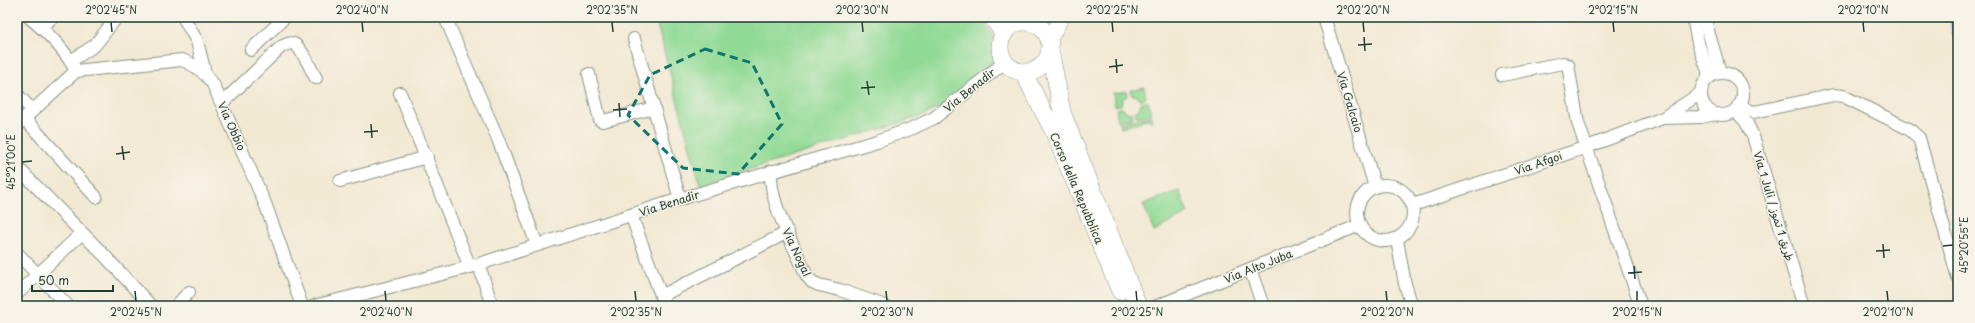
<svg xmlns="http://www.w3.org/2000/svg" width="1975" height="323" font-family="'Playpen Sans','Playpen Sans Arabic',sans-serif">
  <rect width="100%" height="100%" fill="#f7f3e8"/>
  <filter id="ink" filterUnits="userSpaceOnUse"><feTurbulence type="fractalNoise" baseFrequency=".025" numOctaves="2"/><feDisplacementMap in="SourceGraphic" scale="8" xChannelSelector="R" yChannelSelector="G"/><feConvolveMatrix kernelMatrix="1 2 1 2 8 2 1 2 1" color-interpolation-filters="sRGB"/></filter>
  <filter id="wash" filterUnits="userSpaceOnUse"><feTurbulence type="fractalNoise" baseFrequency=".012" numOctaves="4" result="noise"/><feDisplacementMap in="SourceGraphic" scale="16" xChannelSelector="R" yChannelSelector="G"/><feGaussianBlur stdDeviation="0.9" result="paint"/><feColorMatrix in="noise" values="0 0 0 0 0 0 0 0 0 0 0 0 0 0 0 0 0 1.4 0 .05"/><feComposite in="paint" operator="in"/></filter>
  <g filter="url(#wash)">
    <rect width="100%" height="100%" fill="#f2e9d3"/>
    <polygon fill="#d8d7f8" points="1339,17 1386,17 1341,22"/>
    <g fill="#91da95" stroke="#588c64">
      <polygon points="655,17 981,17 995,39 997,58 943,106 922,116 700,185"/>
      <polygon points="1144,87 1146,98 1140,100 1137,96 1131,94 1130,90"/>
      <polygon points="1126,91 1127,96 1122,99 1121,105 1115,106 1113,93"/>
      <polygon points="1148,101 1151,114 1137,117 1135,112 1140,108 1141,103"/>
      <polygon points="1123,108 1126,112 1132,113 1133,118 1118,121 1116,109"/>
      <polygon points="1152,116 1151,122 1150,119 1142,120 1142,122 1121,128 1120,123"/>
      <polygon points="1179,191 1188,213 1154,231 1143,204"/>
    </g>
    <polygon fill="#66bde3" stroke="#427d8c" points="1949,17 1958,17 1958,52"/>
  </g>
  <g filter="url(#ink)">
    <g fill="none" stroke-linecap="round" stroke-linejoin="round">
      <g stroke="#889384" stroke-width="14">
        <g id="minor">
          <path d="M29,17C47,32 66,51 76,71"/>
          <polyline points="183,17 197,41 205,73"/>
          <polyline points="445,17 498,139 537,245"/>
          <polyline points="1324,17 1375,187"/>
          <polyline points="1693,17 1698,43 1708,71 1708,78"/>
          <polyline points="1704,17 1720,72"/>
          <polyline points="41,27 53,17"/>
          <polyline points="634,39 680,199"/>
          <polyline points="251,50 285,17"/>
          <polyline points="71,61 95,45 117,17"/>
          <path d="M76,71L182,60C196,65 205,72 213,84L266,206L302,306"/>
          <circle cx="1722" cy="94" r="21"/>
          <polyline points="589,74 600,120 603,121 654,108"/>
          <polyline points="1502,75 1563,63 1568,65 1578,123 1641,306"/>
          <polyline points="400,93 470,267"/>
          <polyline points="17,94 32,110"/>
          <path d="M222,103L281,47C285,45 290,42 294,44C302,48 311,70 316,78"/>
          <polyline points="1738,106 1754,112 1834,95 1843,96 1909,129 1919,138 1958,278"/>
          <polyline points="1735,110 1746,122 1753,136 1804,306"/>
          <polyline points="24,118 96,197"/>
          <polyline points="1663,118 1701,117 1716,114"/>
          <polyline points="17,125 76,71"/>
          <polyline points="17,167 104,255 151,306"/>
          <path d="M771,171C769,204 794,245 807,276L812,282L819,285L840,290L885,306"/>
          <polyline points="340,181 427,157"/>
          <circle cx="1385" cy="213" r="28"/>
          <polyline points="1413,205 1587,147 1663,118 1701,93"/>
          <polyline points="631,215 665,306"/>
          <polyline points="1397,240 1405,284 1412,306"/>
          <polyline points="17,253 68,306"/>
          <polyline points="479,265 492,306"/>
          <polyline points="1250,269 1263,306"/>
          <polyline points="17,294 82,233"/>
          <polyline points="661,296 788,232"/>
          <polyline points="176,306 189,292"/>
          <polyline points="314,306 470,267 680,199 877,141 913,128 934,118 1005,62"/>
          <polyline points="1157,306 1360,225"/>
        </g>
      </g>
      <g stroke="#889384" stroke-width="16">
        <g id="major">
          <polyline points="1030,23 1034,17"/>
          <polyline points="1049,41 1062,17"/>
        </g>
      </g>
      <g stroke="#889384" stroke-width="18">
        <g id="highway">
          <polyline points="992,17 1004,34"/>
          <circle cx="1025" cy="47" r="25"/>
          <polyline points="1050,49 1062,112 1138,306"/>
          <polyline points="1023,72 1054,132 1120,291"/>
        </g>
      </g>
      <use href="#minor" stroke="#fff" stroke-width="12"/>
      <use href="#major" stroke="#fff" stroke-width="15"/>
      <use href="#highway" stroke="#fff" stroke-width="17"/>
    </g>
  </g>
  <path fill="none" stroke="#0f766e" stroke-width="3" stroke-dasharray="8 5" stroke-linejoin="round" d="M705,49L752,63L782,124L738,174L683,168L628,115L650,75Z"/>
  <path fill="none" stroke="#1f3d34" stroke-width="1.5" d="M111,22L112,32M362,22L363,32M612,22L613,32M862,22L863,32M1112,22L1113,32M1363,22L1364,32M1613,22L1614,32M1863,22L1864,32M1364,37L1365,51M1358,45L1372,44M1116,59L1117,73M1109,67L1123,65M867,81L869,95M861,88L875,87M619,103L620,117M613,110L627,109M371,124L372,138M364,132L378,131M122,146L124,160M116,154L130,152M22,162L32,161M1883,244L1884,258M1943,246L1953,245M1876,251L1890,250M1634,266L1635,279M1628,273L1642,272M135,291L136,301M385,291L386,301M635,291L636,301M886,291L887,301M1136,291L1137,301M1386,291L1387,301M1637,291V301M1887,291L1888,301"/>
  <g text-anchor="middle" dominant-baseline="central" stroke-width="3" stroke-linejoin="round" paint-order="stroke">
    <g font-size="11" fill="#1f3d34" stroke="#f7f3e8">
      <text transform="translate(969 90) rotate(-39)">Via Benadir</text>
      <text transform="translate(1350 102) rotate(73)">Via Galcaio</text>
      <text transform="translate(232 126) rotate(66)">Via Obbio</text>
      <text transform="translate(1538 163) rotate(-19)">Via Afgoi</text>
      <text transform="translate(1077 188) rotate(67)">Corso della Repubblica</text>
      <text transform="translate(669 203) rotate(-18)">Via Benadir</text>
      <text transform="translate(1774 206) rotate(73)">Via 1 Juli / طريق 1 تموز</text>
      <text transform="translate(797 252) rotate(65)">Via Nogal</text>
      <text transform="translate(1258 266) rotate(-22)">Via Alto Juba</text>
    </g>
  </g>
  <rect width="1975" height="323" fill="none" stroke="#f7f3e8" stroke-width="44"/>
  <path d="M32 285v6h81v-6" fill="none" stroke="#1f3d34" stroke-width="2"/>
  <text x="38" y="285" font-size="12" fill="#1f3d34" stroke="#f7f3e8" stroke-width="3" paint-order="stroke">50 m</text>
  <rect x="22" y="22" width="1931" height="279" fill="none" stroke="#1f3d34" stroke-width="1.5"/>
  <g font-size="10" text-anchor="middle" fill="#1f3d34">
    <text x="111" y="14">2°02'45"N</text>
    <text x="362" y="14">2°02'40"N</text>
    <text x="612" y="14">2°02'35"N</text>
    <text x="862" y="14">2°02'30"N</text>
    <text x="1112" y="14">2°02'25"N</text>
    <text x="1363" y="14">2°02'20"N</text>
    <text x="1613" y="14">2°02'15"N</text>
    <text x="1863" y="14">2°02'10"N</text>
    <text transform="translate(11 162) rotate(-90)" y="4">45°21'00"E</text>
    <text transform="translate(1964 245) rotate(-90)" y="4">45°20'55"E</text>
    <text x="136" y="316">2°02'45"N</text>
    <text x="386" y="316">2°02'40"N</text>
    <text x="636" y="316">2°02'35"N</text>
    <text x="887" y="316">2°02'30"N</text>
    <text x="1137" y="316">2°02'25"N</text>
    <text x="1387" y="316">2°02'20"N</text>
    <text x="1637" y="316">2°02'15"N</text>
    <text x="1888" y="316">2°02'10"N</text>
  </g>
</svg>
